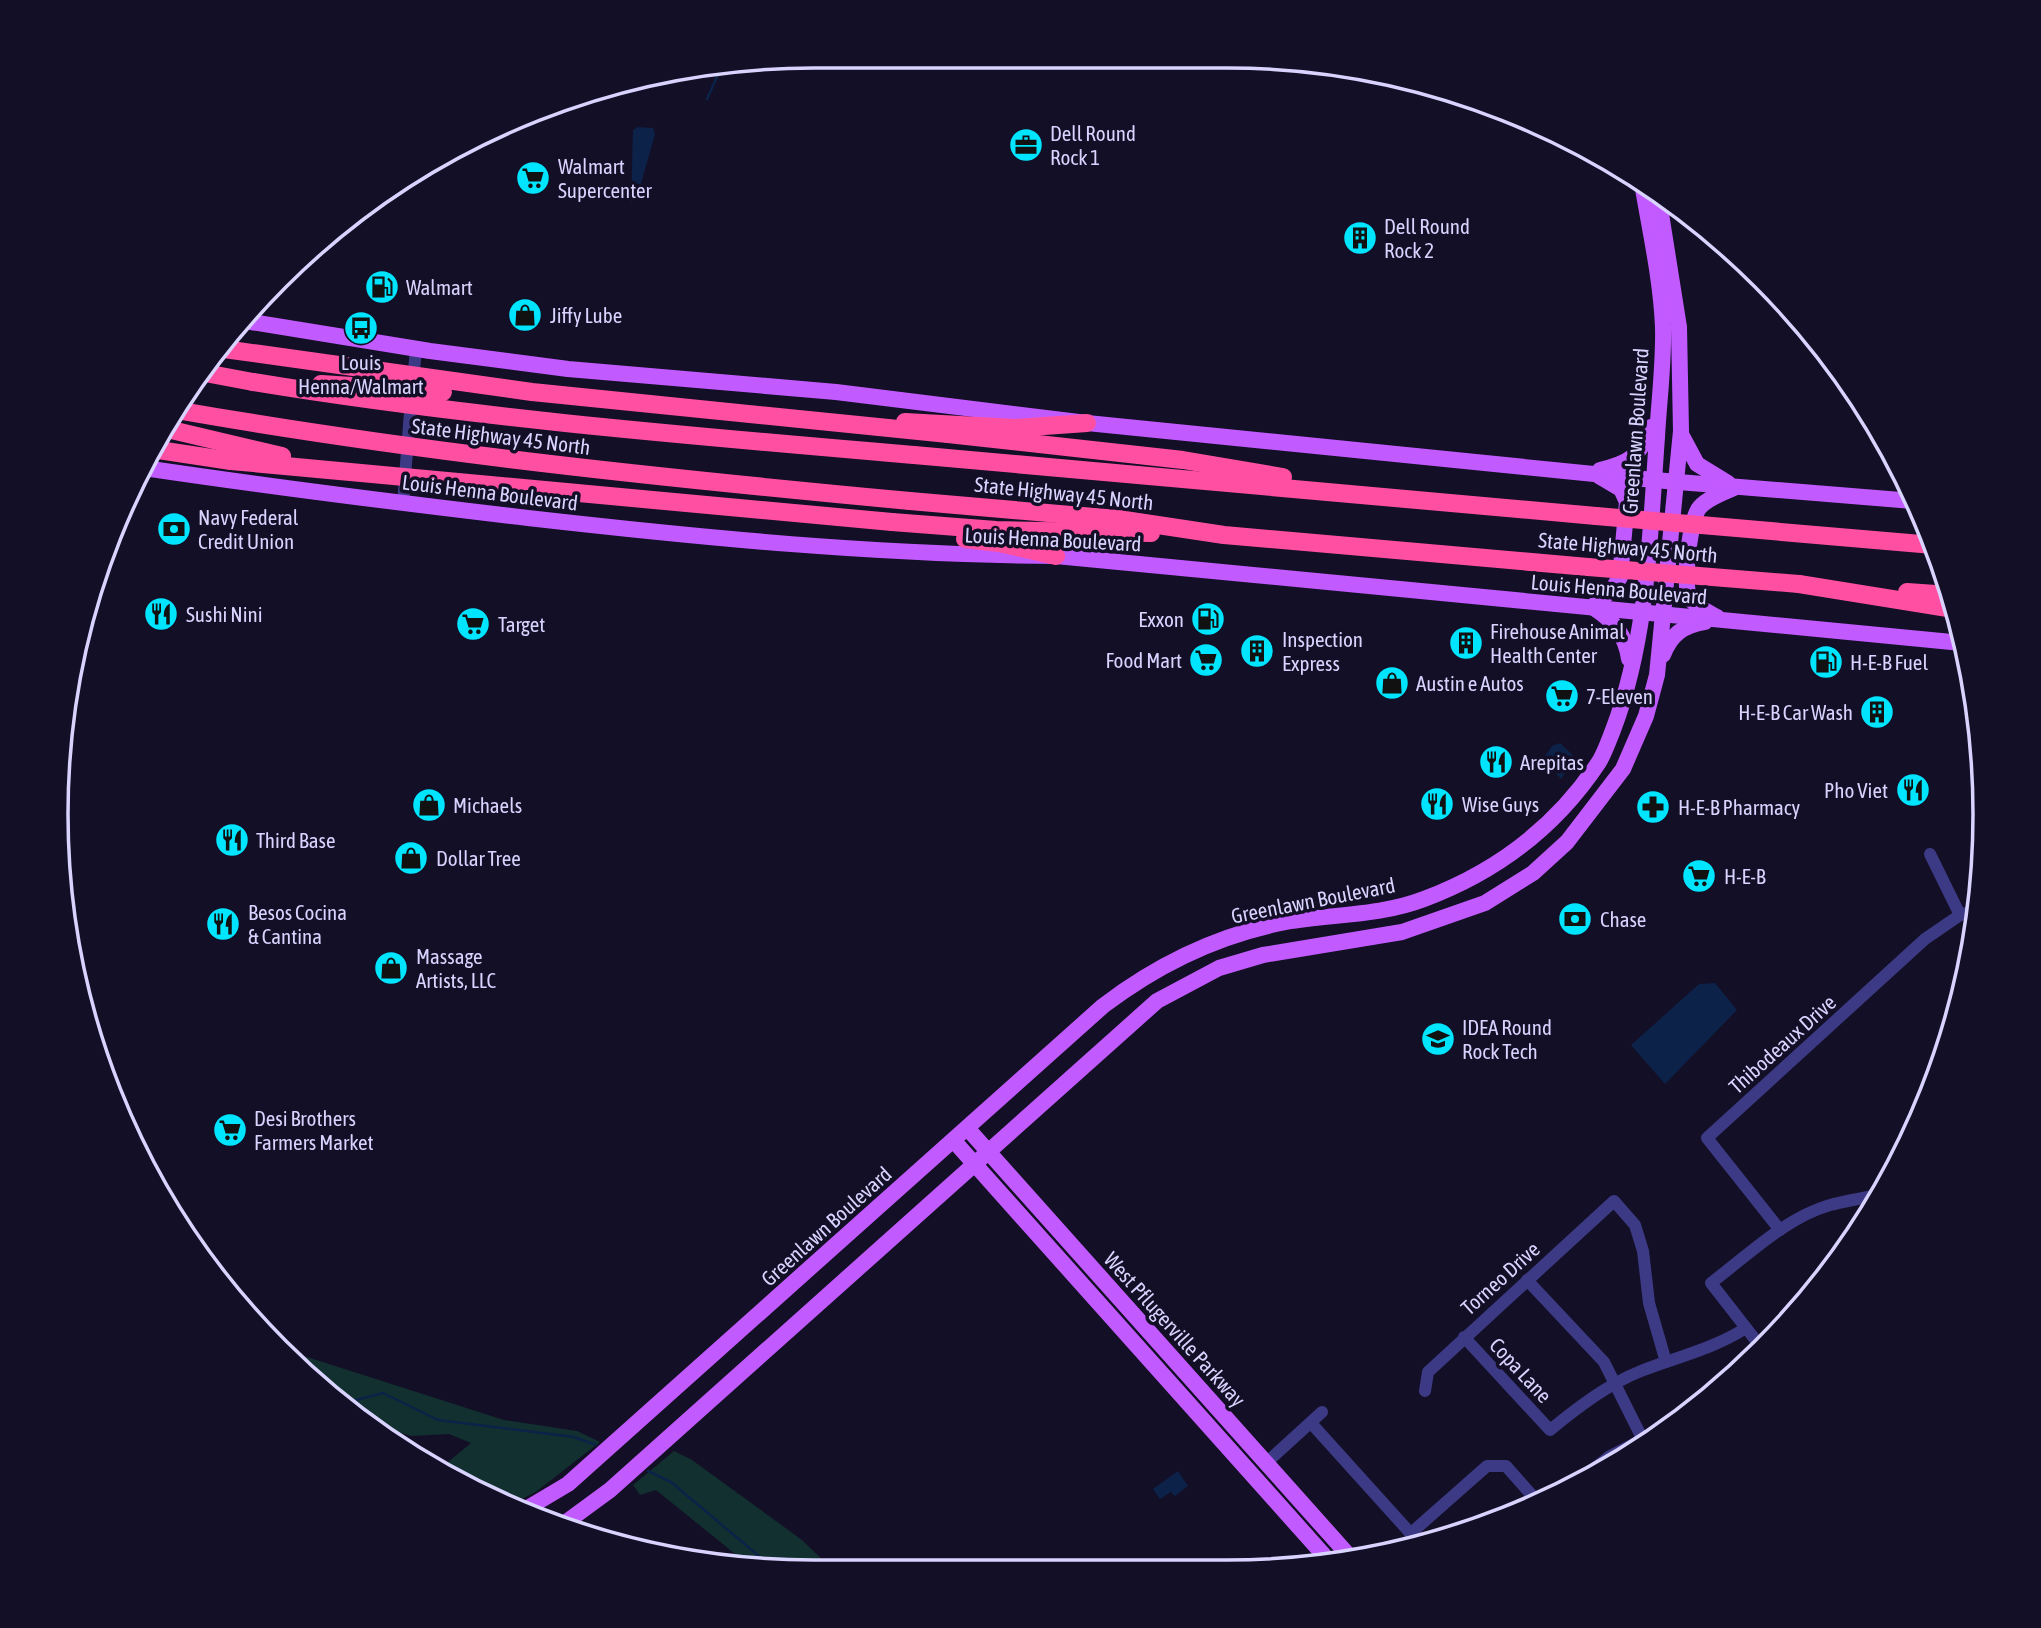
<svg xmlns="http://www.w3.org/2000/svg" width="2041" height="1628" font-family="'Asap Condensed',sans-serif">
  <rect width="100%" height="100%" fill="#130f26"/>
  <g fill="#12302f">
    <polygon points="282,1349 504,1420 577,1431 600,1442 537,1491 509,1506 442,1467 471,1443 449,1434 411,1436 361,1420"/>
    <polygon points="674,1451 692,1460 802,1540 835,1572 750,1566 656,1490 640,1495 633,1485"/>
  </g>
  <g fill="#0c2248">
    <polygon points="638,127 653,128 655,134 640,187 631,203 633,130"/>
    <polygon points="1560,743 1576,758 1561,779 1543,759 1552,746"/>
    <polygon points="1715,983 1737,1010 1665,1084 1631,1045 1699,984"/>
    <polygon points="1178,1471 1188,1486 1175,1496 1171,1492 1160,1499 1153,1489"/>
  </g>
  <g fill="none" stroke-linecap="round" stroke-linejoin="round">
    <g stroke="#0c2248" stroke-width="2.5">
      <polyline points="707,99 721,68"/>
      <polyline points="340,1404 383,1393 438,1420 574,1437 596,1445"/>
      <polyline points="648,1471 671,1482 773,1568"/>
    </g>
    <g stroke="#3d3a85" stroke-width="12">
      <polyline points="413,381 416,349"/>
      <polyline points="403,503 411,399"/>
      <polyline points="1930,854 1960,915"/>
      <polyline points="1780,1230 1707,1138 1925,939 1960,915 1976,910"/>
      <polyline points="1527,1280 1604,1362 1642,1438"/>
      <path d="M1464,1337L1550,1430C1577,1408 1608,1384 1641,1371C1677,1357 1713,1349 1746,1328"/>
      <path d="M1761,1347L1711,1283C1747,1256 1785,1218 1830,1205C1846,1201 1862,1198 1878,1195"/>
      <polyline points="1425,1391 1428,1372 1614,1201 1635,1225 1643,1251 1649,1303 1666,1362"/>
      <polyline points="1311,1423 1422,1546"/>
      <polyline points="1266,1463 1322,1412"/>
      <polyline points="1576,1483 1610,1456 1665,1428"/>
      <polyline points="1410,1534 1487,1466 1506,1466 1536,1500"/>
    </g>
    <g stroke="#c25bff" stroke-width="16">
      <polyline points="245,321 430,351 568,369 836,392 1087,423 1654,480 1913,501"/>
      <polyline points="1682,436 1697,464 1728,483"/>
      <path d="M144,468C272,487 400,503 528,518C704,538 879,555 1056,556L1962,643"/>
      <path d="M1600,470C1629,463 1641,456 1651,427"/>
      <polyline points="1592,607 1612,590 1620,577 1627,502 1621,489 1599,476"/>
      <path d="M1594,608C1614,621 1626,636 1629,659"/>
      <path d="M1717,617C1708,612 1696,607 1690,598C1682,586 1690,517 1700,507C1708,498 1723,493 1734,488"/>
      <path d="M1663,655C1671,634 1683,626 1705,622"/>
      <polyline points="968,1129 1351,1558"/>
      <polyline points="954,1141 1330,1562"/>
      <path d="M521,1512L568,1484L1103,1006C1158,964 1218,935 1286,922C1332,914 1380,916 1424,899C1496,872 1556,827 1599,762C1605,752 1609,740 1613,730C1648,639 1650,533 1657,437C1659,400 1664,364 1663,327C1661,279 1650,231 1642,183"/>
      <polyline points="561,1526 610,1490 1157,1001 1219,968 1263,955 1402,932 1485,903 1533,873 1567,842 1623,769 1646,716 1657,675 1681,431 1679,327 1658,195"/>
    </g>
    <g stroke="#ff4fa3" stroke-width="18">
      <polyline points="205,373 253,382"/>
      <polyline points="905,422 1015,428 1087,423"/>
      <polyline points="948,434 1183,460 1283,477"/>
      <polyline points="152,449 231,461"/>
      <polyline points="914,455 1596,516"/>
      <polyline points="910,501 1118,519 1224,535 1588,567"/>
      <polyline points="892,522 996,530 1151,533"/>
      <polyline points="965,539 999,543 1056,556"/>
      <polyline points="1799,584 1954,609"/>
      <polyline points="1907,592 1950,595"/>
    </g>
    <g stroke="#ff4fa3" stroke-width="18">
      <polyline points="224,349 532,392 948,434"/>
      <path d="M253,382C472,418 693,436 914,455"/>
      <polyline points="321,384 443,392"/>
      <path d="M176,410C420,453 664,478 910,501"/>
      <polyline points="163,428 282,456"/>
      <polyline points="231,461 892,522"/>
      <polyline points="1596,516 1933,545"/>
      <polyline points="1588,567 1799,584"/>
    </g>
  </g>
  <defs>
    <g id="office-disc" transform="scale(1.75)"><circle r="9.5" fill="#00e5ff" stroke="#130f26"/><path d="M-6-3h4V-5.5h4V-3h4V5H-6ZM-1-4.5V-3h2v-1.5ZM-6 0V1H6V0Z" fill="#111"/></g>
    <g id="supermarket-disc" transform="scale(1.75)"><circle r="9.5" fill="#00e5ff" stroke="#130f26"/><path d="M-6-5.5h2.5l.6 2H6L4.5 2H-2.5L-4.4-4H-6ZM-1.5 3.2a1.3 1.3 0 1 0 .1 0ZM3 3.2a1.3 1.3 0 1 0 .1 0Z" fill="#111"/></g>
    <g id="building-disc" transform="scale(1.75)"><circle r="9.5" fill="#00e5ff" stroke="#130f26"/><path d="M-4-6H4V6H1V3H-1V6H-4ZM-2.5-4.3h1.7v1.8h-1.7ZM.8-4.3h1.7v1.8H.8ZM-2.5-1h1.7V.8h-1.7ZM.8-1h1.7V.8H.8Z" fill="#111"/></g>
    <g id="fuel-disc" transform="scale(1.75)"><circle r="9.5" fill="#00e5ff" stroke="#130f26"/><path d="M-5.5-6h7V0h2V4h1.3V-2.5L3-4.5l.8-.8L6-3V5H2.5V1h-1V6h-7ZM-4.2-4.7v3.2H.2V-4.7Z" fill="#111"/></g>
    <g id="shop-disc" transform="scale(1.75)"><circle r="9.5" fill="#00e5ff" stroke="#130f26"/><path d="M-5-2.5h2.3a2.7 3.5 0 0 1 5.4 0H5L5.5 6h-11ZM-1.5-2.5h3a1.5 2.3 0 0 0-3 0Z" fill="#111"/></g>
    <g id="bus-disc" transform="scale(1.75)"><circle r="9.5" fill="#00e5ff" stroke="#130f26"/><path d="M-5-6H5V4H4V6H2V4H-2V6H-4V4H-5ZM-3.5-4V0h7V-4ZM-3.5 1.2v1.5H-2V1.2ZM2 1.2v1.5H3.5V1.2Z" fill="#111"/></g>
    <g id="bank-disc" transform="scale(1.75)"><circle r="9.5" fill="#00e5ff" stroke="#130f26"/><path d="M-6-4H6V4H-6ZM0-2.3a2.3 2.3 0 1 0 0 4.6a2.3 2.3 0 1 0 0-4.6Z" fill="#111"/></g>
    <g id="restaurant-disc" transform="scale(1.75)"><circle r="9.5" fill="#00e5ff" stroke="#130f26"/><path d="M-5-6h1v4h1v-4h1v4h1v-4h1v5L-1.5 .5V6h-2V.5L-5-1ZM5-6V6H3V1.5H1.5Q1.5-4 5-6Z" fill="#111"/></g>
    <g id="pharmacy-disc" transform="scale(1.75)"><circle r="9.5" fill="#00e5ff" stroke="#130f26"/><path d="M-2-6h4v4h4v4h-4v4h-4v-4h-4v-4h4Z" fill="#111"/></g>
    <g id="school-disc" transform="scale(1.75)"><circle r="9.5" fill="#00e5ff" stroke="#130f26"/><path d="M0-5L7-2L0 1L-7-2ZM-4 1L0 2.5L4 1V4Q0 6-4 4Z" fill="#111"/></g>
  </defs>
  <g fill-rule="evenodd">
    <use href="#office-disc" x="1026" y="145"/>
    <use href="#supermarket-disc" x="533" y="178"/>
    <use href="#building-disc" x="1360" y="238"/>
    <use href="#fuel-disc" x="382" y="287"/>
    <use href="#shop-disc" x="525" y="315"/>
    <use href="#bus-disc" x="361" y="328"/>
    <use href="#bank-disc" x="174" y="529"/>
    <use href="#restaurant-disc" x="161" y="614"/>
    <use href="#fuel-disc" x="1208" y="619"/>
    <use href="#supermarket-disc" x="473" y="624"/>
    <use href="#building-disc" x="1466" y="643"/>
    <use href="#building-disc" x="1257" y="651"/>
    <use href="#supermarket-disc" x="1206" y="660"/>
    <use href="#fuel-disc" x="1826" y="662"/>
    <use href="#shop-disc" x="1392" y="683"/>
    <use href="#supermarket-disc" x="1562" y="696"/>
    <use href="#building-disc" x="1877" y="712"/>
    <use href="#restaurant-disc" x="1496" y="762"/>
    <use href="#restaurant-disc" x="1913" y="790"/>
    <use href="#restaurant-disc" x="1437" y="804"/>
    <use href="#shop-disc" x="429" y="805"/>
    <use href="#pharmacy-disc" x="1653" y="807"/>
    <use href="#restaurant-disc" x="232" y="840"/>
    <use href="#shop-disc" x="411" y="858"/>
    <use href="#supermarket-disc" x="1699" y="876"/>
    <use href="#bank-disc" x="1575" y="919"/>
    <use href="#restaurant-disc" x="223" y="924"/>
    <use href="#shop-disc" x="391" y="968"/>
    <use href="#school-disc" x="1438" y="1039"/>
    <use href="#supermarket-disc" x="230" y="1130"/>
  </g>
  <g text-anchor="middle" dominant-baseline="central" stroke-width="7" stroke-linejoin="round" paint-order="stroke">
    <g font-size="21" fill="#d9d4ff" stroke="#130f26" text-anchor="start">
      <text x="1050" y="133">Dell Round<tspan x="1050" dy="24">Rock 1</tspan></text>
      <text x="558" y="166">Walmart<tspan x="558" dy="24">Supercenter</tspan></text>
      <text x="1384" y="226">Dell Round<tspan x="1384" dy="24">Rock 2</tspan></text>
      <text x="406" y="287">Walmart</text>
      <text x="550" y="315">Jiffy Lube</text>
      <text x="361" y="362" text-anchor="middle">Louis<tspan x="361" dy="24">Henna/Walmart</tspan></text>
      <text x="198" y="517">Navy Federal<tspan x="198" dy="24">Credit Union</tspan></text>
      <text x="186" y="614">Sushi Nini</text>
      <text x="1184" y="619" text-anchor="end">Exxon</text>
      <text x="498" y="624">Target</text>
      <text x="1490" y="631">Firehouse Animal<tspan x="1490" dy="24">Health Center</tspan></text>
      <text x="1282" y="639">Inspection<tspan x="1282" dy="24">Express</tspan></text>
      <text x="1182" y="660" text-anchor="end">Food Mart</text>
      <text x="1850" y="662">H-E-B Fuel</text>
      <text x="1416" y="683">Austin e Autos</text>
      <text x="1586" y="696">7-Eleven</text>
      <text x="1853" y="712" text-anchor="end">H-E-B Car Wash</text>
      <text x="1520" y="762">Arepitas</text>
      <text x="1888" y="790" text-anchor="end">Pho Viet</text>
      <text x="1462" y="804">Wise Guys</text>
      <text x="453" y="805">Michaels</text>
      <text x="1678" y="807">H-E-B Pharmacy</text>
      <text x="256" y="840">Third Base</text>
      <text x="436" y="858">Dollar Tree</text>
      <text x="1724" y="876">H-E-B</text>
      <text x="248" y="912">Besos Cocina<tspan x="248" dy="24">&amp; Cantina</tspan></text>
      <text x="1600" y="919">Chase</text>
      <text x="416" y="956">Massage<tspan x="416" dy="24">Artists, LLC</tspan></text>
      <text x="1462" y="1027">IDEA Round<tspan x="1462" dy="24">Rock Tech</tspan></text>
      <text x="254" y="1118">Desi Brothers<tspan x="254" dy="24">Farmers Market</tspan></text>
    </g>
    <g font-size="21" fill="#d9d4ff" stroke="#130f26">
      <text transform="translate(1635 431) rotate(-86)">Greenlawn Boulevard</text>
      <text transform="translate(501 436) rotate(7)">State Highway 45 North</text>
      <text transform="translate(490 492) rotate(7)">Louis Henna Boulevard</text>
      <text transform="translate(1064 493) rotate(6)">State Highway 45 North</text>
      <text transform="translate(1053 539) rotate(3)">Louis Henna Boulevard</text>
      <text transform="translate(1628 547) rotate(5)">State Highway 45 North</text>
      <text transform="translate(1619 589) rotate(5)">Louis Henna Boulevard</text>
      <text transform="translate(1313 900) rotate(-11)">Greenlawn Boulevard</text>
      <text transform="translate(1782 1044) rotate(-42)">Thibodeaux Drive</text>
      <text transform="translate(826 1226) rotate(-42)">Greenlawn Boulevard</text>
      <text transform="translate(1500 1278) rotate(-42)">Torneo Drive</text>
      <text transform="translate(1175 1329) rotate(48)">West Pflugerville Parkway</text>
      <text transform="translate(1521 1370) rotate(47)">Copa Lane</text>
    </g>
  </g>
  <path d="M0 0H2041V1628H0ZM814 68H1227A746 746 0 0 1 1973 814V814A746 746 0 0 1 1227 1560H814A746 746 0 0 1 68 814V814A746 746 0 0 1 814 68Z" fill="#130f26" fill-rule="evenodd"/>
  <path fill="none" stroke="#d9d4ff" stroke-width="3.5" d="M814 68H1227A746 746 0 0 1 1973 814V814A746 746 0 0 1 1227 1560H814A746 746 0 0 1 68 814V814A746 746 0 0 1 814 68Z"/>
</svg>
